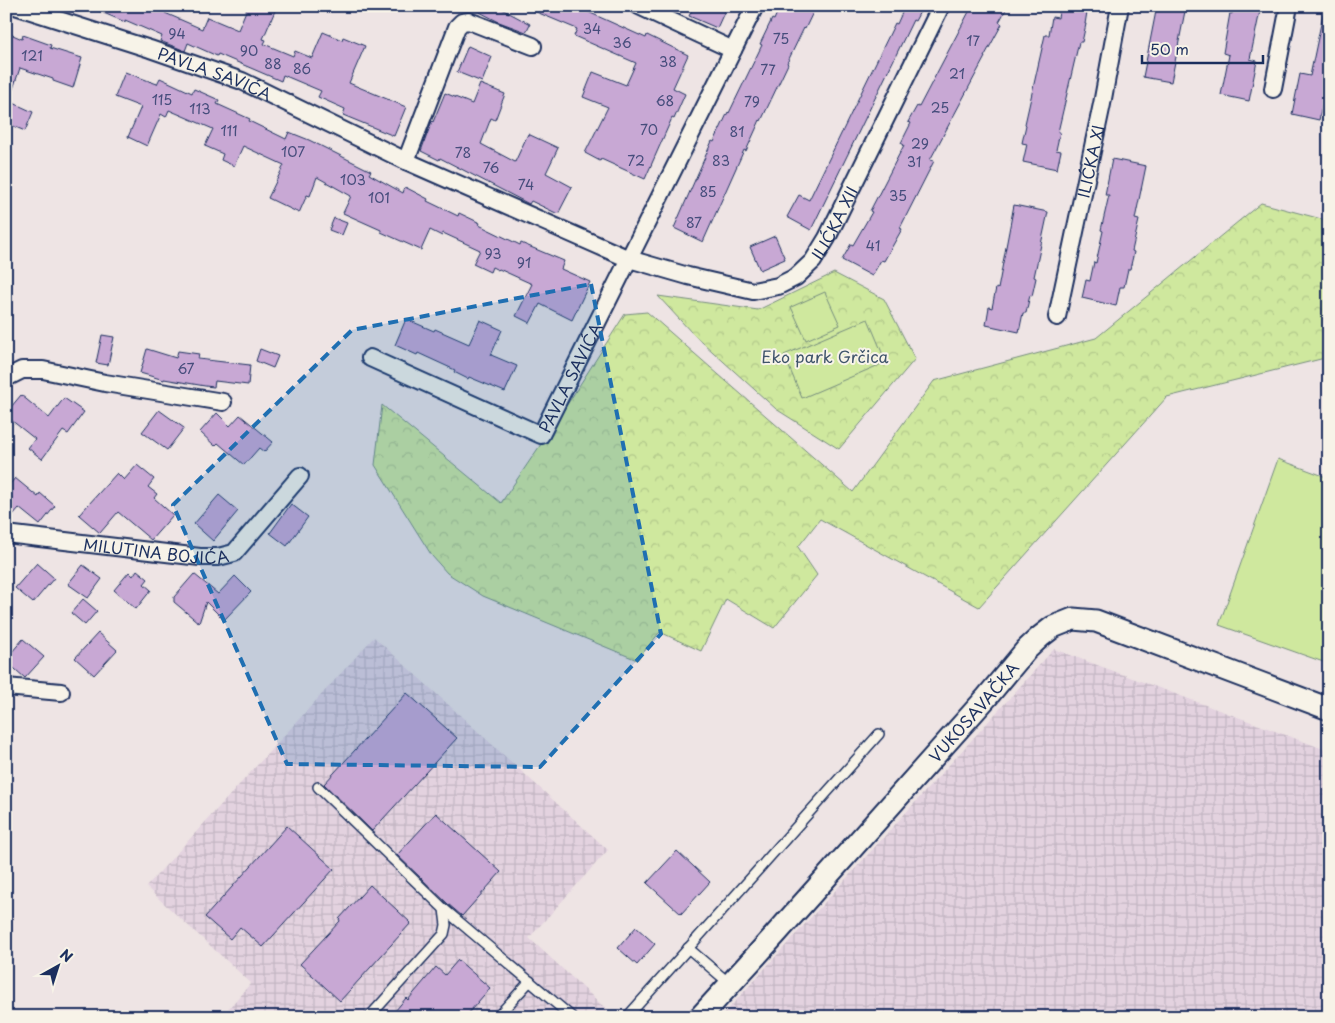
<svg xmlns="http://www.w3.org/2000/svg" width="1335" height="1023" font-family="'Playpen Sans',sans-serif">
  <defs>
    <pattern id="industrial-grid" width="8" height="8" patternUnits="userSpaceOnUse" patternTransform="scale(1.25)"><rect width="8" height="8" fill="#e3d2df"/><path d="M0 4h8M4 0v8" fill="none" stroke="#c2b5c2"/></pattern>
    <pattern id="forest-crowns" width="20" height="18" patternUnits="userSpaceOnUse" patternTransform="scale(1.25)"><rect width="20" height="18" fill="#cfe89e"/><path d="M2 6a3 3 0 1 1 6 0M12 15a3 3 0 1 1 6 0" fill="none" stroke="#b1c78a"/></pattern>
  </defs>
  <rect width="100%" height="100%" fill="#eee4e4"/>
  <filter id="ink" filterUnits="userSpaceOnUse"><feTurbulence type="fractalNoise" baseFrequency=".02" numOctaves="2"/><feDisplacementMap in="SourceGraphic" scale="10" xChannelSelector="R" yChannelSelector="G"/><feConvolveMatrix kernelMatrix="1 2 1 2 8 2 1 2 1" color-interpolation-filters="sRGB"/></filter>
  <g filter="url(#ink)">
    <g fill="url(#industrial-grid)">
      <polygon points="374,637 608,850 529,938 615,1017 221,1017 251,983 146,887"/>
      <polygon points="1054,649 1329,751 1329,1017 721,1017"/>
    </g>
    <g fill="url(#forest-crowns)" stroke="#758c7e">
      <polygon points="1261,203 1329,221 1329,357 1167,397 979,607 820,519 798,547 817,575 774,628 726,599 701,651 660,632 637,660 483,596 447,573 432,556 375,465 382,405 501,503 556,422 625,314 647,312 853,492 934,381 1096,338"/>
      <polygon points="834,273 884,299 915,359 839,449 776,409 692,333 658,296 758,310"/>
    </g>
    <g fill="#cfe89e" stroke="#758c7e">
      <polygon points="825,292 840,325 806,340 791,307"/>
      <polygon points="868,319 886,362 802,398 784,355"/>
      <polygon points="1278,459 1329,478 1329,664 1219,625"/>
    </g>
    <g fill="#c8a8d4" stroke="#1b2f5e">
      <polygon points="87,6 168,6 165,13 202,29 207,17 238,30 248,6 277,6 263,39 266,40 264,44 293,56 295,51 312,58 323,32 342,40 343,37 365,46 349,83 406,107 394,136 343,115 345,109 318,97 321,91 283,75 281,81 218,54 217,56 188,43 185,51 178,48 160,41 162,36 125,20 125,22"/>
      <polygon points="468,6 496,6 530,24 526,32 499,22"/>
      <polygon points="522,6 575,6 646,38 647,35 688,55 673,88 685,94 674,119 672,118 645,179 601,159 600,161 585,153 608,107 583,97 593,72 626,85 636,63 574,36 577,29"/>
      <polygon points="694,6 727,6 717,28 689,16"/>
      <polygon points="780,6 816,6 805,29 804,28 787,63 788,64 761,121 760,120 746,151 744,150 703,242 674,228 712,141 714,142 728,112 729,113 762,45 760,44 772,19 774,20"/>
      <polygon points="905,6 923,6 915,21 913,20 811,230 787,217 799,195 809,200 895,23 897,24"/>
      <polygon points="972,6 1008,6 999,22 1002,24 984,57 985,57 930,160 934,161 900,228 902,229 884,261 881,260 872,276 842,260 851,244 853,245 872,212 870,211 904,145 901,143 911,123 908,122 917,106 919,107"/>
      <polygon points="1060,6 1088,6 1085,24 1086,24 1082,42 1079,42 1058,132 1060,132 1056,150 1061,151 1057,169 1023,162 1027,144 1022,143 1026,125 1025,124 1045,35 1049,35 1052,17 1058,18"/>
      <polygon points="1157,6 1186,6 1171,82 1143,77"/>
      <polygon points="1233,6 1261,6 1250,59 1257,61 1249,101 1221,95 1229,55 1223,53 1230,13 1232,14"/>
      <polygon points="1323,14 1329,15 1329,73 1319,120 1292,114 1300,74 1310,76"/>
      <polygon points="6,32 22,39 23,35 51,45 50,48 82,58 73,88 53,81 53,79 20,68 9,101 33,112 25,131 6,123"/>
      <polygon points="468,46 492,57 482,82 457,72"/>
      <polygon points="125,72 157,84 160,78 192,93 194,89 219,100 217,104 250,119 249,121 286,139 289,132 309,140 371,171 369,174 403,193 405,187 428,199 427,201 458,216 459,213 480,223 479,225 520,245 521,243 564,261 561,269 590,282 572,320 540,304 530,323 516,316 532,284 499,269 498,270 492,267 490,272 473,264 480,250 443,233 442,236 430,230 421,250 381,232 381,230 343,213 351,196 317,177 310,196 307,195 299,213 268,198 284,165 243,146 234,166 221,160 223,154 205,146 213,129 169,110 166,117 161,114 147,146 128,137 141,107 115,97"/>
      <polygon points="480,84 505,94 495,120 491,118 481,144 515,162 528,134 558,148 546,173 572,187 558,214 531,201 529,204 440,158 439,160 421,151 432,121 433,122 445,93 472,104"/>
      <polygon points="1112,159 1146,166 1135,219 1139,220 1132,251 1134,252 1130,269 1128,269 1124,287 1120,287 1116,306 1082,298 1086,280 1090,281 1094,262 1096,263 1103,231 1101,230 1109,195 1105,195"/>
      <polygon points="1014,205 1048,212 1034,277 1036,278 1032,296 1030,295 1026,313 1023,313 1019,332 986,325 989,307 992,308 996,288 998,289"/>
      <polygon points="334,218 347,223 342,235 329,230"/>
      <polygon points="775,236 785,259 760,270 750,247"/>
      <polygon points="406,319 434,331 435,329 469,344 480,320 502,330 491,355 517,366 505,392 469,377 468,379 454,372 455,370 418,353 417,355 395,345"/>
      <polygon points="102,335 114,337 108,365 96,363"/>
      <polygon points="147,349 176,358 178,351 199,354 198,359 250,365 248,385 215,381 214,387 205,386 164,379 164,380 140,373"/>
      <polygon points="260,349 278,356 273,368 256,361"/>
      <polygon points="21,395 49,418 64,398 84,412 68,434 63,431 42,459 28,448 35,439 6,416 6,413"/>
      <polygon points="159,410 184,428 167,450 142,432"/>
      <polygon points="217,413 230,426 240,415 273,442 264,452 259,448 244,465 218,443 215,446 200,432"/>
      <polygon points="137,465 154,479 148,487 157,494 154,498 173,515 151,540 118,512 100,533 79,515 117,473 124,480"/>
      <polygon points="15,478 38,497 40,493 55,506 40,525 19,508 6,523 6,489"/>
      <polygon points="219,495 238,511 213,541 194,524"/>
      <polygon points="291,504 308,517 287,546 270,533"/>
      <polygon points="37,563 54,578 33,603 15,588"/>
      <polygon points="83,565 102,579 88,598 68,584"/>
      <polygon points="137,570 148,579 144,584 151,590 136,609 114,590 129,572 133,576"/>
      <polygon points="194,574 218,594 235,576 251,592 224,620 206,602 199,623 174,602 174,597"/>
      <polygon points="83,599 97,611 85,625 71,613"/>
      <polygon points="98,633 117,650 94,675 75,658"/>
      <polygon points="23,639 44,657 25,678 6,661 6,659"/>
      <polygon points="407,693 457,738 372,831 324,784"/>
      <polygon points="436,813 501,872 462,916 448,904 397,855"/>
      <polygon points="287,826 334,869 263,947 240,927 230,939 205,917"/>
      <polygon points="677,851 710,882 681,914 647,883"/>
      <polygon points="370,885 411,923 340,1001 300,964 340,921 339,919"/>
      <polygon points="636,927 655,944 637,965 618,948"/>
      <polygon points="458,960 490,988 465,1017 390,1017 406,998 408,1000 436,967 445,975"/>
    </g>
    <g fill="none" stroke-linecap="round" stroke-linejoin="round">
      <g stroke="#1b2f5e" stroke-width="12">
        <g id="service">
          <polyline points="318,787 444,909 446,925 444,934 369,1017"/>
          <polyline points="444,909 572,1017"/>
          <polyline points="688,948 730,984"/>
          <polyline points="497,1017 530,981"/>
          <polyline points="627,1017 879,734"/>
        </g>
      </g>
      <g stroke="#1b2f5e" stroke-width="20">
        <g id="minor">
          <path id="s1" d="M15,6L150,49L242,81L406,161L629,259L688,276L753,291L778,286L796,277L813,261L827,238L941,6"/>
          <polyline points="639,6 733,50"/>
          <polyline points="1273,89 1289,6"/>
          <polyline points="406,161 457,27 462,22 469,21 533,46"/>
          <path id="s2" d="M1057,317L1102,104L1120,6"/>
          <path id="s3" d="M370,358L541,435L755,6"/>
          <polyline points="6,378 22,370 43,370 105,383 223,402"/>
          <path id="s4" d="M6,534L200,557H218L234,553L300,476"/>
          <polyline points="6,687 61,692"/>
        </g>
      </g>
      <g stroke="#1b2f5e" stroke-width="25">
        <g id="tertiary">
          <path id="s5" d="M700,1017L774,936L987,697L1026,650L1040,637L1053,627L1073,619L1096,621L1329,709"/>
        </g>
      </g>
      <use href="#service" stroke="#f7f3e8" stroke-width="9"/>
      <use href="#minor" stroke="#f7f3e8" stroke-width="16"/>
      <use href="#tertiary" stroke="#f7f3e8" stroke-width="21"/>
    </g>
  </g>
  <path fill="#1f6fb2" fill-opacity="0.2" stroke="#1f6fb2" stroke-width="4" stroke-dasharray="10 6" stroke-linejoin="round" d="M591,284L661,634L540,767L287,764L173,505L352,330Z"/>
  <g text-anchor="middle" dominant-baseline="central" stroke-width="4" stroke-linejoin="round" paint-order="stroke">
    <g font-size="14" fill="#464d7c">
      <text x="592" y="28">34</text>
      <text x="177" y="33">94</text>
      <text x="781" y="38">75</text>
      <text x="973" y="40">17</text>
      <text x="622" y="42">36</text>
      <text x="249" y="50">90</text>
      <text x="32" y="55">121</text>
      <text x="668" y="61">38</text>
      <text x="273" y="63">88</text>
      <text x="302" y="68">86</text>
      <text x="768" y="69">77</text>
      <text x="957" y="73">21</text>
      <text x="162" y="99">115</text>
      <text x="665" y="100">68</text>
      <text x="752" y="101">79</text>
      <text x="940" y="107">25</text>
      <text x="200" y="108">113</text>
      <text x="649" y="129">70</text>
      <text x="229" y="130">111</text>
      <text x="737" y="131">81</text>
      <text x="920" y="143">29</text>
      <text x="293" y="151">107</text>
      <text x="463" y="152">78</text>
      <text x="636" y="160">72</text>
      <text x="721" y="160">83</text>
      <text x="914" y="161">31</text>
      <text x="491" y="167">76</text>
      <text x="353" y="179">103</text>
      <text x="526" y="184">74</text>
      <text x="708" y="191">85</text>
      <text x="898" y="195">35</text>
      <text x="379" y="197">101</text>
      <text x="694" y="222">87</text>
      <text x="873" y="245">41</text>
      <text x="493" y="253">93</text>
      <text x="524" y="262">91</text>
      <text x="186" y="368">67</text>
    </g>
    <g font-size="16" fill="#1b2f5e" stroke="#f7f3e8">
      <text stroke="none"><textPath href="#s1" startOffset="211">PAVLA SAVIĆA</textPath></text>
      <text stroke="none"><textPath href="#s2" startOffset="159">ILIĆKA XI</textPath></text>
      <text stroke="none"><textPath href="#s1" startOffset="906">ILIĆKA XII</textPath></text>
      <text stroke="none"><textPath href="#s3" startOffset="252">PAVLA SAVIĆA</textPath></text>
      <text stroke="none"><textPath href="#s4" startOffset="151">MILUTINA BOJIĆA</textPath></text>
      <text stroke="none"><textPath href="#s5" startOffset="410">VUKOSAVAČKA</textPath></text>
    </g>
    <g font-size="16" fill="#3f546b" stroke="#f7f3e8">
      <text x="825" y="356">Eko park Grčica</text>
    </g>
  </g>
  <rect width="1335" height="1023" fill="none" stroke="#f7f3e8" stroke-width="25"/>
  <rect x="12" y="12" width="1310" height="998" fill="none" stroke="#1b2f5e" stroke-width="2" filter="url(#ink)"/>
  <g transform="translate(58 966) rotate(39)" stroke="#f7f3e8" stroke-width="4" paint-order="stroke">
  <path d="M0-4L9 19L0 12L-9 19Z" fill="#1b2f5e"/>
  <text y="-8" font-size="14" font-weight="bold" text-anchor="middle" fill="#1b2f5e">N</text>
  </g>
  <path d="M1142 55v8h121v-8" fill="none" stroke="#1b2f5e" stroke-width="2.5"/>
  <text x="1150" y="55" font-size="15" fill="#1b2f5e" stroke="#f7f3e8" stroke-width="4" paint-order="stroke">50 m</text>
</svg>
